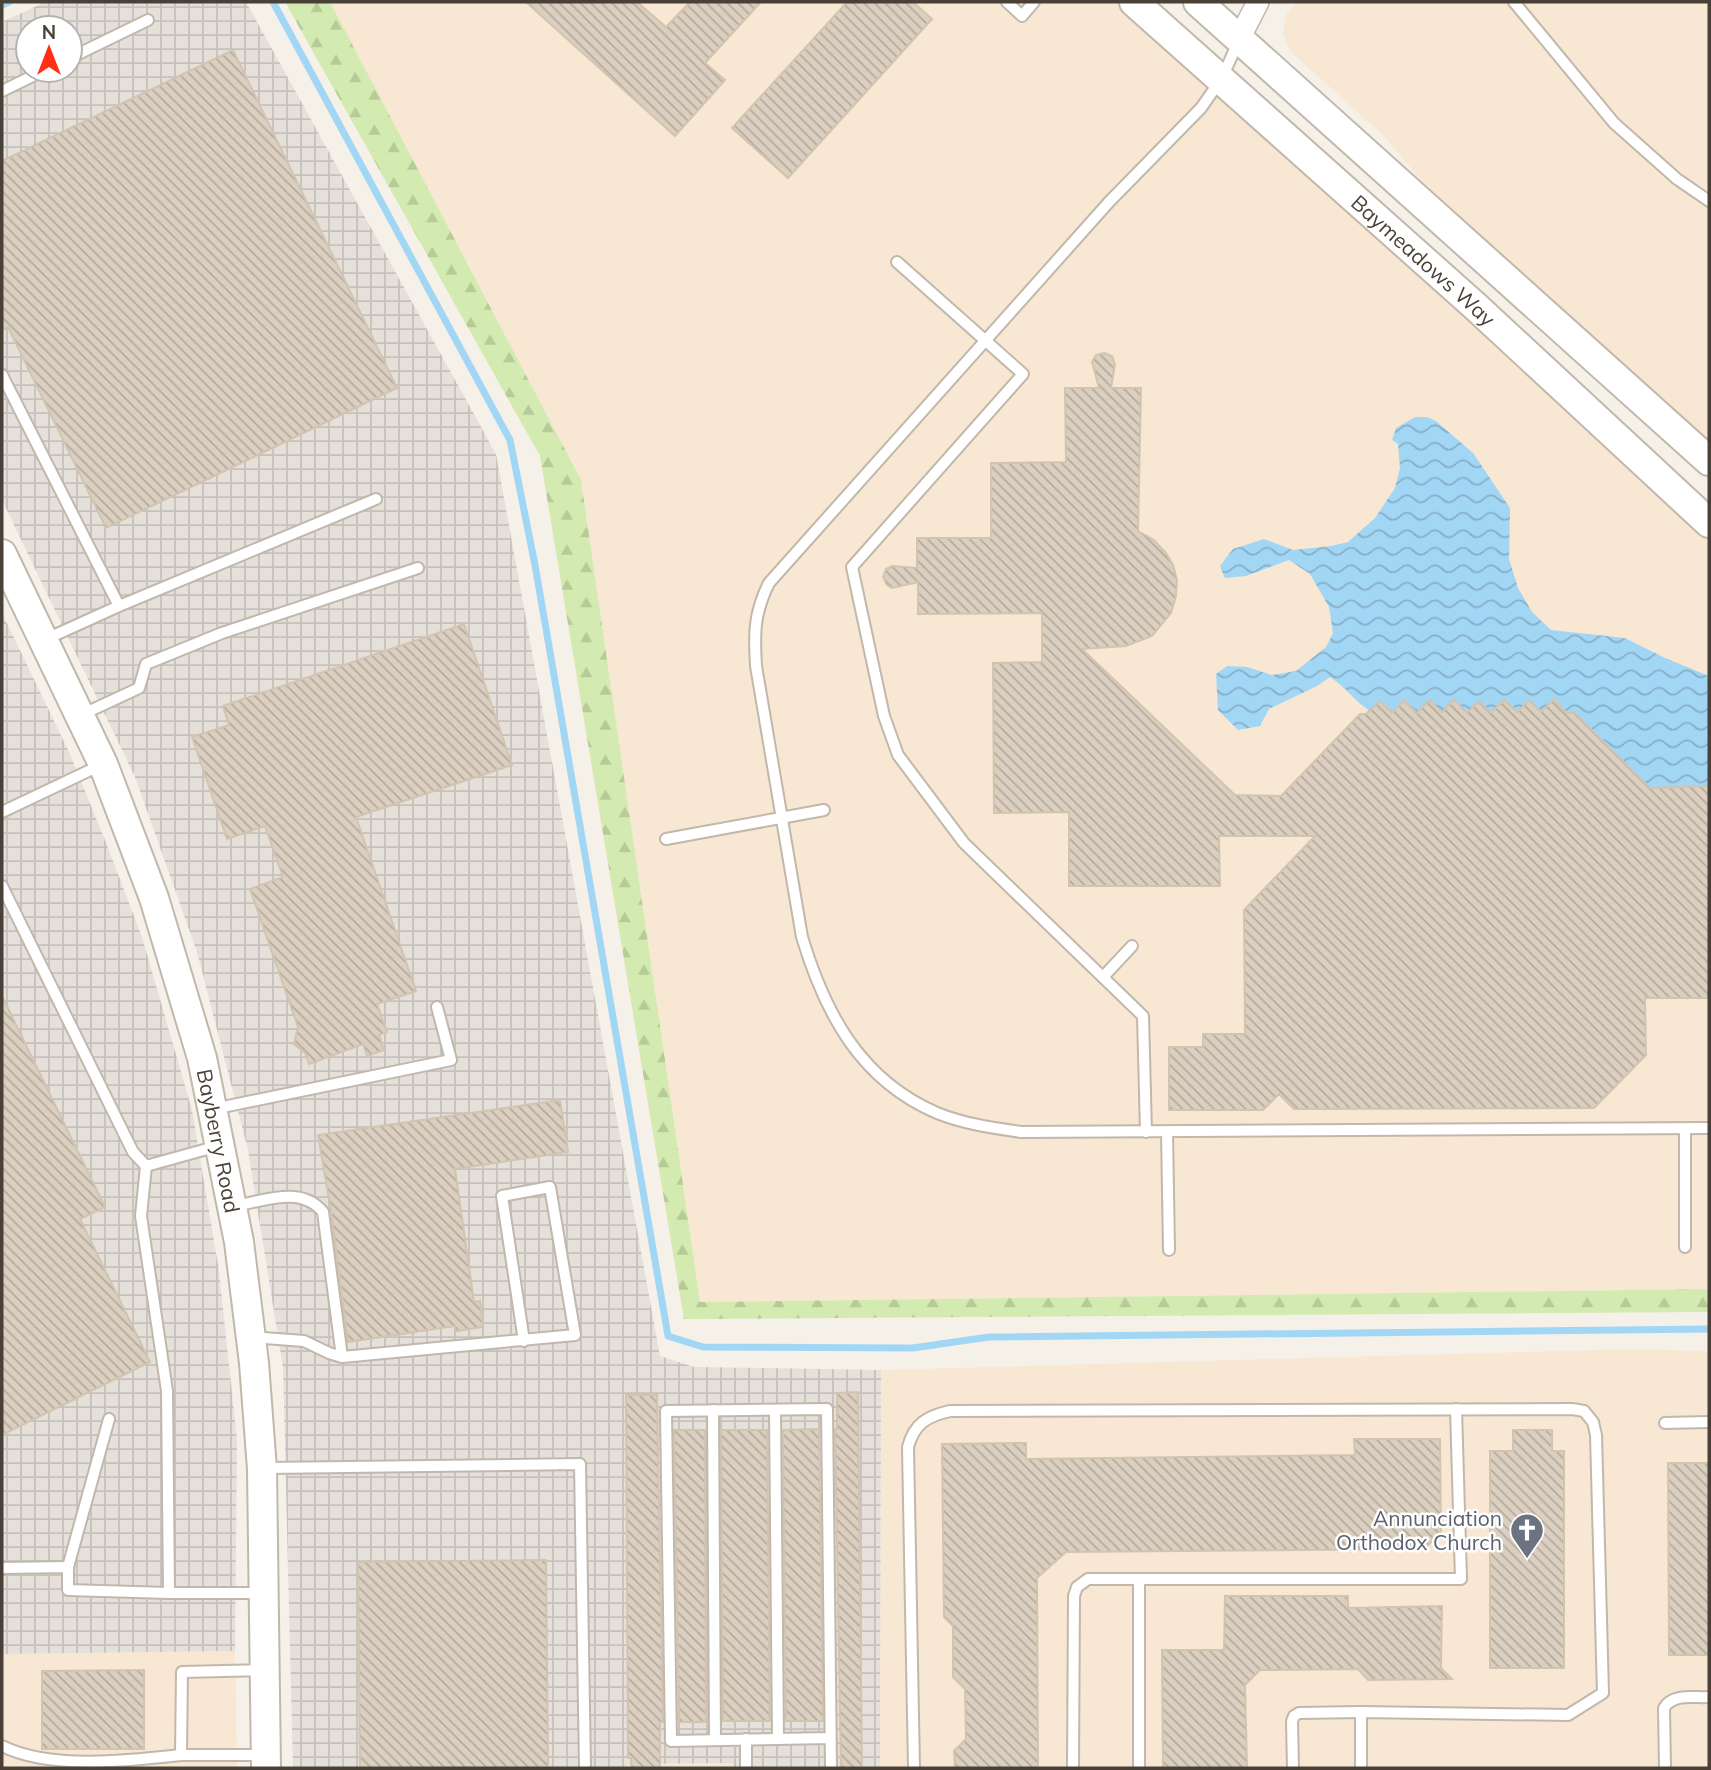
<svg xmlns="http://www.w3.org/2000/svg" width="1711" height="1770" font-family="Mulish,sans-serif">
  <defs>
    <pattern id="industrial-grid" width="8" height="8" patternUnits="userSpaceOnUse" patternTransform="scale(1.75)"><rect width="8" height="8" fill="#e5e0da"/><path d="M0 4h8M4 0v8" fill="none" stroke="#c6c1bc"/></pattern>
    <pattern id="forest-firs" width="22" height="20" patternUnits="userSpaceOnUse" patternTransform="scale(1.75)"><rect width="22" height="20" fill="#d3ebb0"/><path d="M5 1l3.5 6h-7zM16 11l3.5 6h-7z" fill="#b7cb98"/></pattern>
    <pattern id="water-waves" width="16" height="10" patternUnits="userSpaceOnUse" patternTransform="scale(1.75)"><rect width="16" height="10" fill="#a2d6f5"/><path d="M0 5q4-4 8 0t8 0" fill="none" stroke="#86afc7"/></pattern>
    <pattern id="building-back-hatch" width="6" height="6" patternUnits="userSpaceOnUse" patternTransform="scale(1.75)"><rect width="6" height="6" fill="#dbcfc0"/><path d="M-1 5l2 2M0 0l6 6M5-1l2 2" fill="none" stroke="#b4aa9d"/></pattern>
  </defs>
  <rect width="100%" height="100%" fill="#f5f1e9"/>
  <g fill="#f8e7d3">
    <polygon points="330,2 1118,2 1709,537 1709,1289 700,1302 581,480"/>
    <polygon points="1296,2 1709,2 1709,442 1440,203 1383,135 1290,51 1283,33 1286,15"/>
    <polygon points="1631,1349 1709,1351 1709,1768 880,1768 881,1370"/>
    <polygon points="235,1651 237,1768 2,1768 2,1654"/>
    <polygon points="734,1763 734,1768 627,1768 627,1764"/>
  </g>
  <g fill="url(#industrial-grid)" fill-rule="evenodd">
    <path d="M45,2H246L496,454L660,1356L694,1367L881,1370L880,1768H734L733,1763L627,1764V1768H293L283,1368L248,1150L197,952L135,777L2,500V22ZM28,28H70V70H28Z"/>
    <polygon points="2,613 69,752 105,840 142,937 192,1110 219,1271 237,1440 235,1651 2,1654"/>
  </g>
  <polygon fill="url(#forest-firs)" points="285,2 330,2 581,480 700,1302 1709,1289 1709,1312 684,1319 540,456"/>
  <path fill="url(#water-waves)" d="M1415,417H1427L1436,421L1473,453L1510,508L1509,559L1518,588L1532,612L1551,630L1625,638L1665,658L1709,676V786L1650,788L1575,713H1567L1554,700L1541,712L1529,700L1517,712L1491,713L1479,701L1467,713L1454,700L1442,712L1417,713L1404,701L1392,713L1380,701L1370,711C1354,701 1346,687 1330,677L1317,686L1269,709L1260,726L1238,730L1218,710L1216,674L1227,666L1247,667L1272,675L1296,671L1326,647L1333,633L1329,607L1310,574L1289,560L1246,576L1225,578L1220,566L1233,549L1264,539L1293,550L1331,546L1348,542L1375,518L1395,488L1400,468L1398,444L1392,440L1396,428Z"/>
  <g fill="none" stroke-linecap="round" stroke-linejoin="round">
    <g stroke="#a2d6f5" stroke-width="7">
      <polyline points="273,2 510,440 535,565 668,1336 703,1347 913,1348 989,1337 1709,1329"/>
      <polyline points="2,5 9,2"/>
    </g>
  </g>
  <g fill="url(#building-back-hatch)" stroke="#d3c4b0" stroke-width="2">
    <polygon points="526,2 637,2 666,27 690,2 761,2 705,63 725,80 675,136"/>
    <polygon points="847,2 913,2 932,19 788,178 732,128"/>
    <polygon points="233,50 397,388 106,528 8,327 2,330 2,161"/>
    <polygon points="1104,353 1112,356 1115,364 1111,388 1141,388 1138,531 1154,540 1166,553 1173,565 1177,580 1176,596 1171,613 1152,636 1126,646 1082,649 1235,795 1281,796 1360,714 1366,714 1380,701 1392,713 1404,700 1417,713 1429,700 1442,712 1454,700 1467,713 1479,701 1491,713 1504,700 1517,712 1529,700 1541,712 1554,699 1567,713 1575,713 1650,788 1709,786 1709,998 1645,998 1646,1055 1594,1108 1294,1109 1279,1094 1263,1110 1169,1110 1169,1047 1203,1047 1203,1034 1245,1034 1244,910 1315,836 1219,836 1220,886 1069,886 1069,812 994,813 993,663 1042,662 1042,613 918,614 918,582 892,588 887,585 883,577 886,569 892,566 917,568 917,538 991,538 991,463 1066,462 1065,388 1099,388 1092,362 1096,355"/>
    <polygon points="464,624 512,765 356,817 416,991 377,1004 387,1032 379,1035 384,1050 367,1056 363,1044 309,1064 305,1053 294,1044 298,1027 250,889 283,877 265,826 227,839 192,737 229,725 223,706"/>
    <polygon points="2,996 105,1207 80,1219 150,1362 2,1435"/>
    <polygon points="560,1100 568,1152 455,1169 474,1302 480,1301 483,1327 456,1331 455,1326 348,1342 331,1211 318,1135"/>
    <polygon points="858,1392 862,1768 841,1768 835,1429 837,1429 837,1393"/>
    <polygon points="626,1395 657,1395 663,1722 660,1722 660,1768 631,1768 631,1758 628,1758"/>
    <polygon points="819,1429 823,1721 786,1721 783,1430"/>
    <polygon points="674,1430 705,1430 706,1722 679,1722"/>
    <polygon points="721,1430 767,1430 770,1721 723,1721"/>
    <polygon points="1513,1430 1552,1430 1552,1451 1564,1451 1564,1668 1490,1668 1490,1451 1513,1451"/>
    <polygon points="1354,1439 1440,1439 1441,1533 1424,1549 1066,1552 1037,1578 1038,1768 955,1768 954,1751 966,1739 965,1689 953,1677 953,1626 944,1617 942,1444 1026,1443 1026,1459 1355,1455"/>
    <polygon points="1668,1463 1709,1463 1709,1655 1669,1655"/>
    <polygon points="546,1560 548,1768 360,1768 358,1562"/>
    <polygon points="1225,1596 1348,1596 1348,1608 1442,1606 1441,1668 1452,1679 1368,1680 1358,1669 1260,1670 1245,1685 1247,1768 1163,1768 1162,1650 1224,1650"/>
    <polygon points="144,1670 144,1749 42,1749 42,1671"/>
  </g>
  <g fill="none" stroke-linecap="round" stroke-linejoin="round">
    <g stroke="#c1b8ab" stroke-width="14">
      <g id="service">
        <polyline points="1007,2 1022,16 1034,2"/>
        <polyline points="1514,2 1614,123 1677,179 1709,201"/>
        <path d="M1239,40L1222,78L1201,108L1109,202L769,583C754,613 754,633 756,666L802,937C825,1013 860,1080 937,1113C964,1124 993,1128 1021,1132L1709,1128"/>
        <polyline points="70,58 148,20"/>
        <polyline points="2,91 45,70"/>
        <polyline points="897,262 1023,374 852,567 884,716 898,755 964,843 1143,1016 1146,1132"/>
        <polyline points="2,375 119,606"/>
        <polyline points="44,640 119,606 376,499"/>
        <polyline points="81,715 139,688 146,664 222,633 418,568"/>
        <polyline points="2,812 101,765"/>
        <polyline points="666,839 824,810"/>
        <polyline points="2,886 133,1152 146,1166"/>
        <polyline points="1103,977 1132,946"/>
        <polyline points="213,1109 451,1060 437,1007"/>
        <polyline points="1167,1132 1169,1250"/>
        <polyline points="218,1146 146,1166 141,1216 167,1391 169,1593 264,1593"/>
        <path d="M234,1206C264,1201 301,1185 323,1212L342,1357"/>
        <polyline points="1685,1247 1685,1129"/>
        <polyline points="252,1337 304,1341 329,1353 342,1357 575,1335 550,1187 502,1196 524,1341"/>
        <polyline points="713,1410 715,1740"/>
        <polyline points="775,1410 778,1739"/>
        <polyline points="1665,1423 1709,1422"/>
        <polyline points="265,1468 580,1464 585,1768"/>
        <polyline points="68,1567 109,1419"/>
        <polyline points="2,1568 68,1567 68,1590 169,1593"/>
        <polyline points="263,1670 182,1672 181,1755 266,1755"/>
        <polyline points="830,1738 671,1741 666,1411 827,1409 831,1768"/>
        <polyline points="746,1739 746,1768"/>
        <path d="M2,1746C50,1770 127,1761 181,1755"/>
        <path d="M914,1768L908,1447C914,1424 927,1416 950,1411L1572,1409L1584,1411L1593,1422L1596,1435L1603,1693L1568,1715L1361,1712V1768"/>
        <polyline points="1073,1768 1074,1596 1077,1587 1088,1579 1461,1579 1456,1409"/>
        <polyline points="1139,1768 1139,1579"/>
        <polyline points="1293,1768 1292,1721 1294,1716 1299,1713 1361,1712"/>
        <path d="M1665,1768L1664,1708C1673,1693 1693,1698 1709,1697"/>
      </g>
    </g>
    <g stroke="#c1b8ab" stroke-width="24">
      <polyline id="minor" points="1239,39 1258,2"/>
    </g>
    <g stroke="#c1b8ab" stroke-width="32">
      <g id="tertiary">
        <path id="s1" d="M1134,2L1475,306L1709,523"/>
        <polyline points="1198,2 1709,461"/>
        <path id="s2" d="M2,554L103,764L154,898L202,1058L239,1242L254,1363L262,1469L266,1768"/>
      </g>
    </g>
    <use href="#service" stroke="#fff" stroke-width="10"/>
    <use href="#minor" stroke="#fff" stroke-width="21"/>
    <use href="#tertiary" stroke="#fff" stroke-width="28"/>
  </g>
  <defs>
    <g id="church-pin" transform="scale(1.75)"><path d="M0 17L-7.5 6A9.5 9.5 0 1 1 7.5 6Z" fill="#6b7280" stroke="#fff"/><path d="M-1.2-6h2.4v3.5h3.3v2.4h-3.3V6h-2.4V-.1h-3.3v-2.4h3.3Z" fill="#fff"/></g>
  </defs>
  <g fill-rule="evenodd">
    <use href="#church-pin" x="1527" y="1530"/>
  </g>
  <g text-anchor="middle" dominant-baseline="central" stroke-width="5" stroke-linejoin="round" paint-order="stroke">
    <g font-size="21" fill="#494137" stroke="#fff">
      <text stroke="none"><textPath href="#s1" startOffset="388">Baymeadows Way</textPath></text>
      <text stroke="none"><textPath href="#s2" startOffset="628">Bayberry Road</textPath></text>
    </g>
    <g font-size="21" fill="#5b616d" stroke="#fff" text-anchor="end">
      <text x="1502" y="1518">Annunciation<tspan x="1502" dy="24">Orthodox Church</tspan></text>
    </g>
  </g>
  <rect width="1711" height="1770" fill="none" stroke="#494137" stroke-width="7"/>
  <g transform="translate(49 49)"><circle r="33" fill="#ffffff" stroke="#b6b3af" stroke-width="2"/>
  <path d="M0-5L12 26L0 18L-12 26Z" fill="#ff2f16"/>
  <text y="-10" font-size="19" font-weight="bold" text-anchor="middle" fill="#494137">N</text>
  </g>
</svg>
